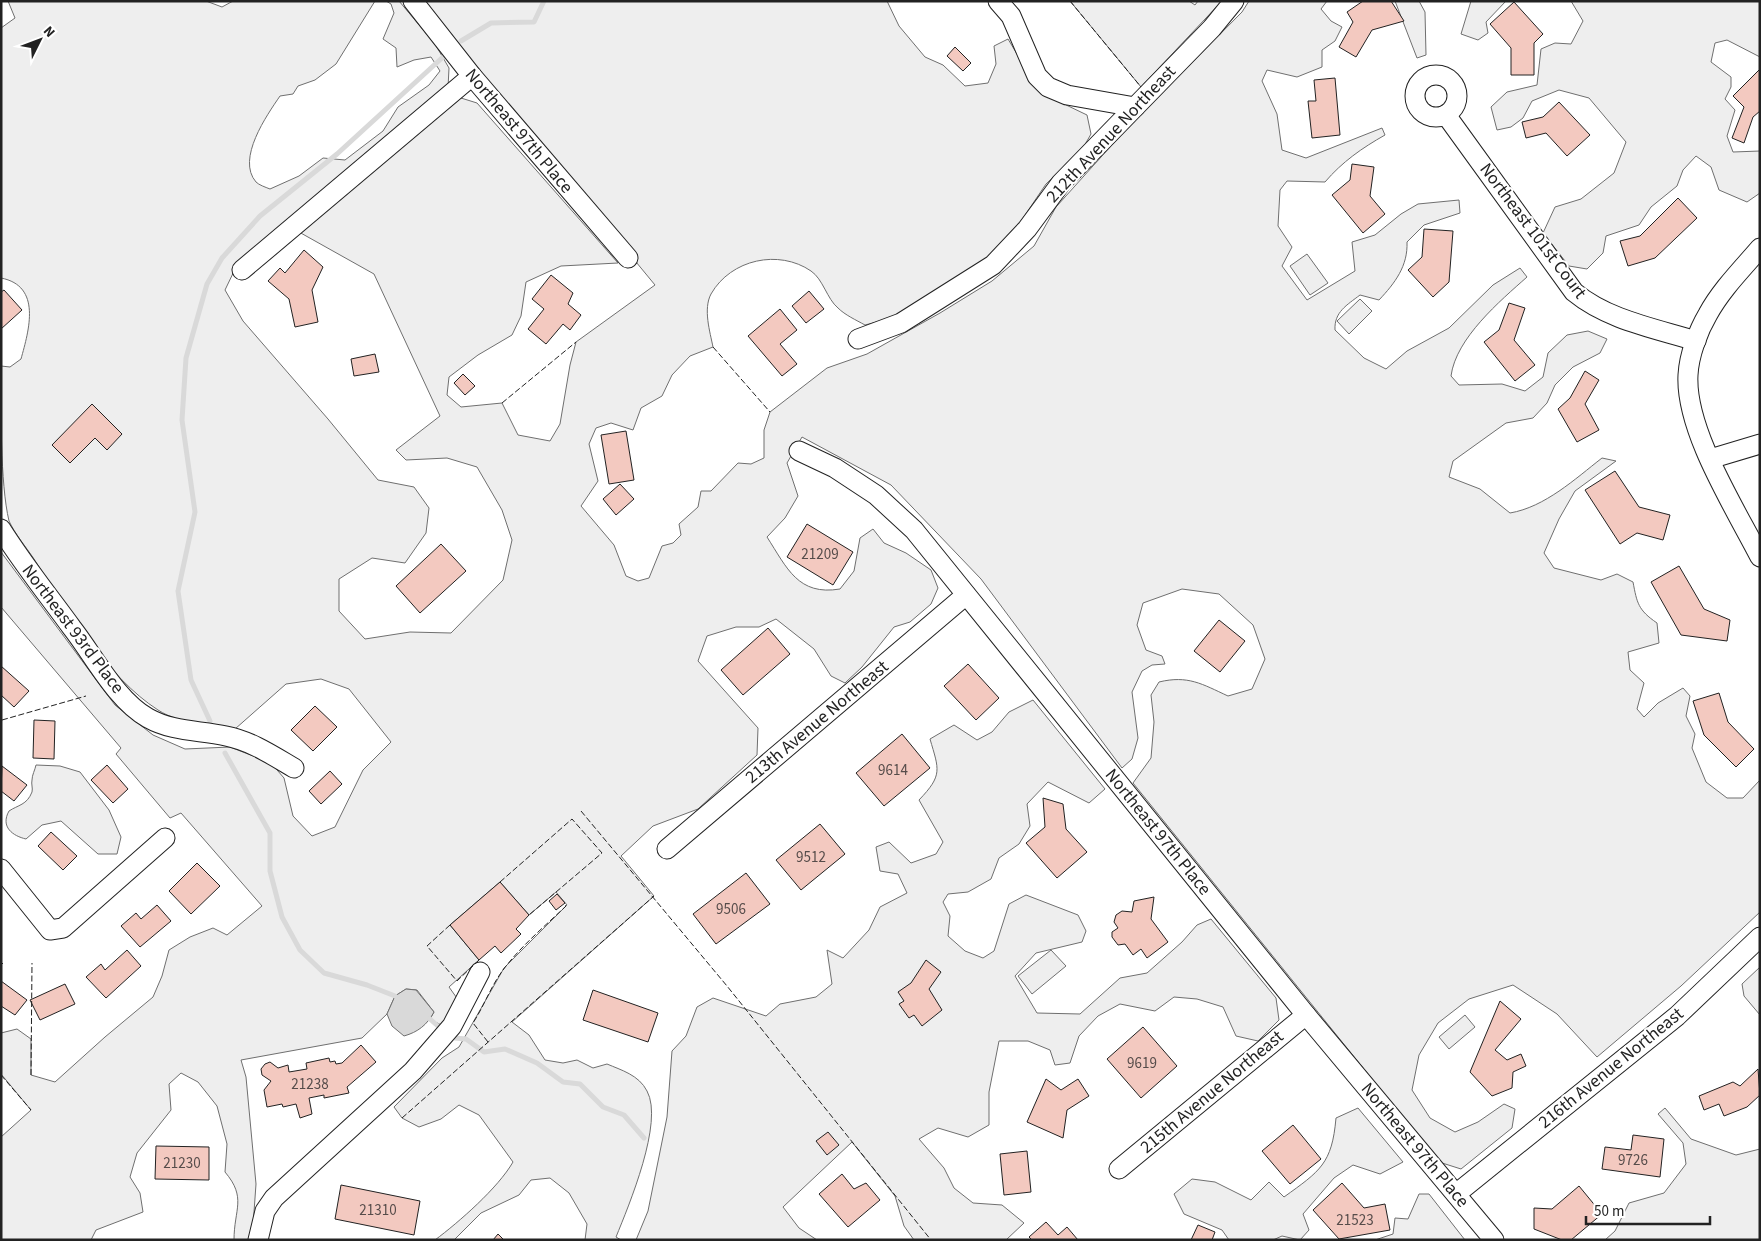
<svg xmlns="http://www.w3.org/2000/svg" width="1761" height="1241" font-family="'Source Sans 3',sans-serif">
  <rect width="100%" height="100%" fill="#fff"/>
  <g fill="#eee" stroke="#6f6f6f">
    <path d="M8,1H206L222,7L233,1H375L336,64L315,80L298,86L293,94L280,96C267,115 236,159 256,182C259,185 265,187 270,189L299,176L323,158L345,160L383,131L398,107L429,85L440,71L431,57L414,60L397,67L396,48L383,39L394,13L391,4L386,1H399L435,44L449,68L448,88L237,265L225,290L243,321L328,419L378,480L414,487L429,508L426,533L405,563L372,558L339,579V611L365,639L410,632L451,633L503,580L512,540L502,510L477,467L447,458L406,460L396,450L440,416L374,274L299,232L461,98L477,103L618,263L561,266L526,282L521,316L512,335L478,355L449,377L447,395L461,407L502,403L518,435L550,441L560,424L570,365L576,342L655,285L421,1H887L899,26L925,57L943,65L965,86L988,83L996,64L994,46L1008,39L1020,59L1062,103L1087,115L1091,134L1083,148L1046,184L1019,224L990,258L896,317L865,325C856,320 845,315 838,308C827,299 823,279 811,271C779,249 731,259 711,294C703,309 710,332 713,347L690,356L672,375L662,396L641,408L633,430L611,423L596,428L589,444L598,481L581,506L614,545L626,576L638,581L649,578L662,546L673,543L681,535L679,524L698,507L701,491H711L738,463L751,464L764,458V430L770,412L827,368L867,354L940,313L992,281L1034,246L1056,207L1129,126L1242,12L1249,1H1327L1321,9L1331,21L1342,27L1335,41L1322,50V67L1297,77L1267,70L1262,81L1277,114L1282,150L1306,158L1382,128L1385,135C1362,148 1342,162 1325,182L1287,181L1280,190L1278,226L1292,247L1282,266L1307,300L1355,271L1352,242L1375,235L1401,214L1418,204L1459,200L1460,213L1424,225L1407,242C1408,266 1395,283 1379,300L1360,295C1347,305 1334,312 1335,330L1364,358L1386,369L1407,351L1449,328L1493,285L1520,268L1527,277C1500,301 1456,338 1451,376L1459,385L1502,384L1525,391L1543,377L1548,353L1567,335L1588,331L1607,339L1600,353L1573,367L1555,385L1547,403L1533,418L1506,423L1453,461L1449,477L1480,489L1510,513C1545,507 1575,479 1602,458L1616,461L1575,491L1559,519L1544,553L1554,568L1601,580L1617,574L1633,582C1637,603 1638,610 1657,623L1659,643L1628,652L1630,670L1644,683L1637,709L1644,717L1658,703L1683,688L1690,696L1686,716L1695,734L1692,748L1706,782L1727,798H1743L1760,780V912L1681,986L1597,1057L1557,1014L1513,985L1469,999L1438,1023L1419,1055L1412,1090L1430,1118L1455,1132L1478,1122L1504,1104L1515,1109L1512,1128L1461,1169L1439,1162L1133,783L1151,758L1154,722L1151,695L1159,682C1188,675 1202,684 1228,696L1252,689L1265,659L1253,625L1219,594L1182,589L1143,603L1137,625L1146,650L1162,656L1165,664L1152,665L1142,671L1132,692L1138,738L1132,759L1122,768L981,579L891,485L802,437L787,463L798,496L785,518L767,537C787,568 798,596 840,589L854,571L860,538L873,529L884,543L906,553L931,570L938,588L931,604L910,622L894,627L862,667L845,683L831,676L814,649L776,619L759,627H736L707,636L698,661L758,728L757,755L698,809L653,826L621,856L654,896L512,1022L529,1035L545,1060L563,1063L577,1060L593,1068L607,1064C621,1070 639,1075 647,1091C664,1122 629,1205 616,1237L621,1240H585L587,1224L569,1193L550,1178L531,1180L519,1195L481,1213L454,1240H435C459,1222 498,1188 513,1162L479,1115L459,1105L441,1119L419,1127L402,1118L394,1107L442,1058L459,1047L504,968L567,905L556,892L529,915L500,882L450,925L479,960L449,987L459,1001L443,1026L430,1019L434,1012L417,990L406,989L395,996L387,1014L362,1038L241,1060L246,1077L256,1184L252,1240H234C234,1209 247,1198 225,1172L227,1144L217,1106L198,1082L181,1073L169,1084L171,1110L137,1153L130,1177L140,1193L143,1212L96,1230L91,1240H1V1137L31,1110L1,1074V1033L17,1029L31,1039V1075L55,1082L105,1037L153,997L162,976L169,950L190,937L213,928L227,935L262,906L181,813L170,818L116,754L121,748L1,607V552L115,705L153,735L185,749L230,747L271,763L284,778L293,816L312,836L335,827L363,770L391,742L349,689L321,679L286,684L235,729C207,726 182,725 158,710C108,678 66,609 34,559C26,547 15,534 9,521C0,483 1,408 1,366L10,367L21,359C29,330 42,286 1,278V28L15,18Z"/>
    <polygon points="1070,1 1189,1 1195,5 1198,1 1222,1 1141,87"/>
    <polygon points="1395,1 1419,1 1425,12 1426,55 1417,58"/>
    <polygon points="1471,1 1506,1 1486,22 1488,33 1478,40 1461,34"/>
    <polygon points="1571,1 1760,1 1760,57 1727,40 1715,43 1711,62 1731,77 1731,87 1725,99 1735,110 1727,136 1733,152 1760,151 1760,193 1747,202 1719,190 1711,167 1696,156 1683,170 1677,186 1651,207 1639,225 1606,236 1603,253 1587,269 1569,266 1543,233 1555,207 1581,199 1614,173 1626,142 1589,98 1559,90 1532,101 1523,118 1511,127 1497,130 1491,107 1507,92 1537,85 1541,49 1555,43 1571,44 1583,21"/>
    <polygon points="1307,254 1328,283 1310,295 1290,266"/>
    <polygon points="1360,299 1372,311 1349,334 1337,321"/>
    <path d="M1033,700L1105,789L1089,803L1048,782L1027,804L1030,826L1019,844L999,858L991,879L968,892L948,894L943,902L950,916L948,936L965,951L983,958L994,951L1009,904L1026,895L1078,915L1086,931L1082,942L1036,953L1015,976L1037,1013L1080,1014L1120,978L1147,973L1182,942L1197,925L1211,919L1276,998L1279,1020L1258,1041L1236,1036L1223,1007L1197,999L1174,997L1155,1011L1120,1004L1098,1016L1079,1036L1070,1063L1055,1065L1050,1050L1028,1041H999L989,1092V1125L968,1137L938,1128L919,1139L944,1168L954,1188L973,1203L1002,1205L1024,1223L1006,1240H914L904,1226L895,1196L852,1142L783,1207L799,1228L817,1240H636L648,1211L667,1117L672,1051L686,1036L697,1007L713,998L766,1016L780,1004L816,997L832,984L827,950L843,958L869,930L880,907L907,893L898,874L880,871L876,847L889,842L911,863L936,854L943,842L919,800C943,775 939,770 930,739L954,725L977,740L992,732L1009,712Z"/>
    <path d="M36,765L60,766L80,772L109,810L121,837L117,854H98L61,821L42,825L26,839C13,836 0,827 9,811C18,805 27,805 32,792C33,788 31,784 32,780C32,775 35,770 36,765Z"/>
    <polygon points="1051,950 1066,966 1032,994 1018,976"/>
    <polygon points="1760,967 1760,1015 1744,996 1742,984"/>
    <polygon points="1465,1015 1475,1027 1449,1049 1439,1037"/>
    <path d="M1358,1108L1403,1162L1380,1174L1353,1165L1334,1178L1303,1214L1309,1230L1300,1240L1282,1236L1273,1240H1229L1222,1230L1184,1214L1174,1194L1192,1179L1215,1182L1251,1200L1269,1182L1284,1197C1320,1171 1332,1164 1336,1118Z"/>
    <polygon points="1665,1108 1691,1139 1736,1155 1760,1149 1760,1240 1605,1240 1615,1231 1629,1203 1664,1193 1686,1164 1683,1143 1658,1114"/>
    <polygon points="1419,1194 1429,1194 1465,1240 1375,1240 1393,1234 1395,1218 1408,1219"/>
  </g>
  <path fill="#d9d9d9" stroke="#6f6f6f" d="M406,989L416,990L434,1012C427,1025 418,1032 404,1036L392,1026L387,1014L395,996Z"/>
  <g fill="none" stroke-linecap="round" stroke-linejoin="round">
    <g stroke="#d9d9d9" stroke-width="5">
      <polyline points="461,41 491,23 534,22 544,1"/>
      <polyline points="210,721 191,680 178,591 195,512 182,420 186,358 207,284 222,258 260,216 337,154 443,57"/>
      <polyline points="225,753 270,833 270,871 282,917 300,950 324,973 367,985 395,996"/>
      <polyline points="430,1019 439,1027"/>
      <polyline points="455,1038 466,1039 484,1052 505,1049 537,1063 563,1082 580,1084 603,1107 624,1115 644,1138"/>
    </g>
  </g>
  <g fill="#f3c9c0" stroke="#222">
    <polygon points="1363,1 1391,1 1404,21 1372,30 1356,57 1339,47 1353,22 1347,12"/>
    <polygon points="1514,2 1543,34 1534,43 1534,75 1511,75 1511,48 1490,24"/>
    <polygon points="955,47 971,63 963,71 947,56"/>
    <polygon points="1760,69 1760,111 1753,117 1744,143 1732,138 1744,107 1733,96"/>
    <polygon points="1335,78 1340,135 1312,138 1308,101 1316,101 1314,80"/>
    <polygon points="1559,102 1590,135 1567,156 1546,133 1526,138 1522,122 1543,117"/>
    <polygon points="1352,164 1374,167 1370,196 1385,214 1363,233 1332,195 1350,180"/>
    <polygon points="1678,198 1697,218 1655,258 1628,266 1620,241 1640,236"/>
    <polygon points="1424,229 1453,231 1449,282 1433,297 1408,270 1422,257"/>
    <polygon points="304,250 323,267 312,290 318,322 295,327 289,299 268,281 280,268 285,273"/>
    <polygon points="551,275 573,293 568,304 581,315 570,330 563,324 546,344 528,329 544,309 532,299"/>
    <polygon points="4,290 22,310 1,329 1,292"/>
    <polygon points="809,291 824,309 806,323 792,306"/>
    <polygon points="1509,303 1525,308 1514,340 1535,365 1515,381 1484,342 1499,330"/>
    <polygon points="780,309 797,330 780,344 797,364 782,376 748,336"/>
    <polygon points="375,354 379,372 354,376 351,359"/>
    <polygon points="1585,371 1599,380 1585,404 1599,430 1577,442 1558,409 1570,398"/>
    <polygon points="463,374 475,386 465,395 454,383"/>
    <polygon points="92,404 122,434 107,450 95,438 70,463 52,445"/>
    <polygon points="626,431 634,480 609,484 601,435"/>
    <polygon points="1615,471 1639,507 1670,515 1663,540 1637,533 1620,544 1585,490"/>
    <polygon points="620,484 634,499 616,515 603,499"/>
    <polygon points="807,524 853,552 833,585 787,557"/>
    <polygon points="441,544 466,571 420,613 396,586"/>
    <polygon points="1679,566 1704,609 1730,620 1727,641 1681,635 1651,582"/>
    <polygon points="1219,620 1245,641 1220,672 1194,651"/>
    <polygon points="768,628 790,654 743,695 721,670"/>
    <polygon points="968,664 999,698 976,720 944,686"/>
    <polygon points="1,666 29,691 14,707 1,695"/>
    <polygon points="1719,693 1728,722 1754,749 1736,767 1704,735 1693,701"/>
    <polygon points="315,706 337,727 313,751 291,730"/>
    <polygon points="34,720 55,721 54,759 33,758"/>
    <polygon points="902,734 930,768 884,806 856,773"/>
    <polygon points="107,765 128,789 113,803 91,780"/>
    <polygon points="2,766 27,785 14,801 1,791"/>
    <polygon points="330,771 342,784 321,804 309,791"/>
    <polygon points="1043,798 1063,804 1066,829 1087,852 1057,878 1026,843 1045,827"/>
    <polygon points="820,824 845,854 801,890 776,860"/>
    <polygon points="51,832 77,856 63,870 38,846"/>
    <polygon points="197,863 220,886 191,914 169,891"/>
    <polygon points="746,873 770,904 716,944 693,914"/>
    <polygon points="500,882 529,915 516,929 521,934 501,953 495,946 479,960 450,925"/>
    <polygon points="557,894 565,903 556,910 549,901"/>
    <polygon points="1154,897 1151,919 1168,942 1147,958 1141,949 1133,955 1125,944 1118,945 1112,937 1112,932 1118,928 1114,922 1116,915 1122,911 1132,912 1134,901"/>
    <polygon points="157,905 171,921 140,947 121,926 136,913 141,919"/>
    <polygon points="127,950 141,966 106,998 86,977 101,964 105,970"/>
    <polygon points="926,960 941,972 929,989 942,1010 922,1026 914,1015 909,1018 899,1004 904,1001 898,992 911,983"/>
    <polygon points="1,981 27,1000 15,1015 1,1006"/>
    <polygon points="65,984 75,1004 40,1020 30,1000"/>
    <polygon points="593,990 658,1013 648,1042 583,1020"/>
    <polygon points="1500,1001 1521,1019 1495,1050 1507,1060 1521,1054 1526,1066 1513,1072 1512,1088 1492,1096 1470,1072"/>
    <polygon points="1143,1027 1177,1066 1141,1098 1107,1059"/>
    <polygon points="361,1045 376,1062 347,1087 349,1093 324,1098 324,1095 309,1098 312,1114 300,1118 296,1104 283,1107 282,1104 267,1107 264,1090 271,1081 262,1075 261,1069 265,1064 270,1062 278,1068 288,1065 289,1072 307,1069 306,1063 329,1058 330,1062 335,1061 336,1064 342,1063"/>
    <polygon points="1758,1069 1760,1095 1747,1107 1724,1116 1719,1104 1704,1110 1699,1096 1733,1082 1740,1086"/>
    <polygon points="1046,1079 1061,1090 1078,1079 1089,1096 1067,1110 1063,1138 1027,1122"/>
    <polygon points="1293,1125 1321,1159 1290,1184 1262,1151"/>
    <polygon points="828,1132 839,1145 827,1155 816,1141"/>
    <polygon points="1633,1135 1664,1139 1660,1177 1602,1169 1605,1147 1631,1150"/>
    <polygon points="156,1146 209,1147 209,1180 155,1179"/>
    <polygon points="1027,1151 1031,1192 1004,1195 1000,1154"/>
    <polygon points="842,1174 854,1189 866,1183 880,1200 848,1227 819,1194"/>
    <polygon points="1342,1183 1364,1208 1385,1204 1390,1230 1339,1239 1313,1210"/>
    <polygon points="341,1185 420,1201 414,1235 335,1219"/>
    <polygon points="1579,1186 1602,1214 1571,1240 1562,1240 1534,1229 1534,1208 1552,1209"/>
    <polygon points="1046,1222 1058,1235 1067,1227 1078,1240 1032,1240 1029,1237"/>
    <polygon points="1198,1225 1215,1232 1212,1240 1191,1240"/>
    <polygon points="498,1234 504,1240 493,1240"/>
  </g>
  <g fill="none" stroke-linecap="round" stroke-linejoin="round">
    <g stroke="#222" stroke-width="21">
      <g id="minor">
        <polyline points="413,1 472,76 628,258"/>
        <polyline points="998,1 1011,16 1037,76 1048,87 1067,95 1135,107"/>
        <circle cx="1436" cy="96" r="21"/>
        <path d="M1446,115L1574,292C1608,320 1654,328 1696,341"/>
        <path d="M1760,248C1742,269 1721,290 1708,314C1698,331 1689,355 1688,375C1685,430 1735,508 1760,557"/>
        <polyline points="242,270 472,76"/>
        <polyline points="858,339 901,323 993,265 1027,229 1061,183 1212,28 1234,1"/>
        <polyline points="799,451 835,468 876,495 914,530 1306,1015 1494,1240"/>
        <polyline points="1710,459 1760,444"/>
        <path d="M1,529C23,564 48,595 72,628C94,656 116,700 148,718C173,732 199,730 226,736C251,741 272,755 294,768"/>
        <polyline points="667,849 966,595"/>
        <polyline points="1,869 50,930 63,928 165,838"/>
        <polyline points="1119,1169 1306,1015"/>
        <polyline points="1456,1194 1677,1016 1760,937"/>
        <polyline points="258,1240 265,1211 274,1198 413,1071 452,1026 480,972"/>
      </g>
    </g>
    <use href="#minor" stroke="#fff" stroke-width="19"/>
    <g stroke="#222" stroke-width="1" stroke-dasharray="6 2.5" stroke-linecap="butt">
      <polyline points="1070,1 1141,87"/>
      <polyline points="713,347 770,412"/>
      <polyline points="502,403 576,342"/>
      <polyline points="2,720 86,696"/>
      <polyline points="581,811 727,986 931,1240"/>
      <polyline points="500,882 572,819 602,853 529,915"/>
      <polyline points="450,925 427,946 457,981 479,960"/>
      <polyline points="1,965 3,963"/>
      <path d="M488,1042L473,1023C484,1006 491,986 503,970C521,946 545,926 566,906L564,904"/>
      <polyline points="1,1075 31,1110"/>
      <polyline points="31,1075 32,963"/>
      <polyline points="402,1118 654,896"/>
    </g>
  </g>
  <g text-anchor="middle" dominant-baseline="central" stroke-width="4" stroke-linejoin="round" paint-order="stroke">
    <g font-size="15" fill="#564c4a">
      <text x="820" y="554">21209</text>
      <text x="893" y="770">9614</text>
      <text x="811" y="857">9512</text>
      <text x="731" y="909">9506</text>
      <text x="1142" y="1063">9619</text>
      <text x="310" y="1084">21238</text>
      <text x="1633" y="1160">9726</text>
      <text x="182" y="1163">21230</text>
      <text x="378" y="1210">21310</text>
      <text x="1355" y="1220">21523</text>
    </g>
    <g font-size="18" fill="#222" stroke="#fff">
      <text transform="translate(519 131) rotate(50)">Northeast 97th Place</text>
      <text transform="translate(1111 134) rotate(-47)">212th Avenue Northeast</text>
      <text transform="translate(1533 231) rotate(53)">Northeast 101st Court</text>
      <text transform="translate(73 629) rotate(53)">Northeast 93rd Place</text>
      <text transform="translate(817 722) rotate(-40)">213th Avenue Northeast</text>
      <text transform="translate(1158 832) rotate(51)">Northeast 97th Place</text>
      <text transform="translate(1611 1068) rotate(-39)">216th Avenue Northeast</text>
      <text transform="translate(1212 1092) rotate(-40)">215th Avenue Northeast</text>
      <text transform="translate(1415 1145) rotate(50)">Northeast 97th Place</text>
    </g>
  </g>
  <rect width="1761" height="1241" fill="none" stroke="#222222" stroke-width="5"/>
  <g transform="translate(40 40) rotate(48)" stroke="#ffffff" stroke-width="4" paint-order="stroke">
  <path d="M0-4L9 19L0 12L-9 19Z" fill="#222222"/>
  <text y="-8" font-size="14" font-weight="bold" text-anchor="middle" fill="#222222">N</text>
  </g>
  <path d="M1586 1216v8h124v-8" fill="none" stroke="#222222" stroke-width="2.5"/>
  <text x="1594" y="1216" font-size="15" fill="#222222" stroke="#ffffff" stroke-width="4" paint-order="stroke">50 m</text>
</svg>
